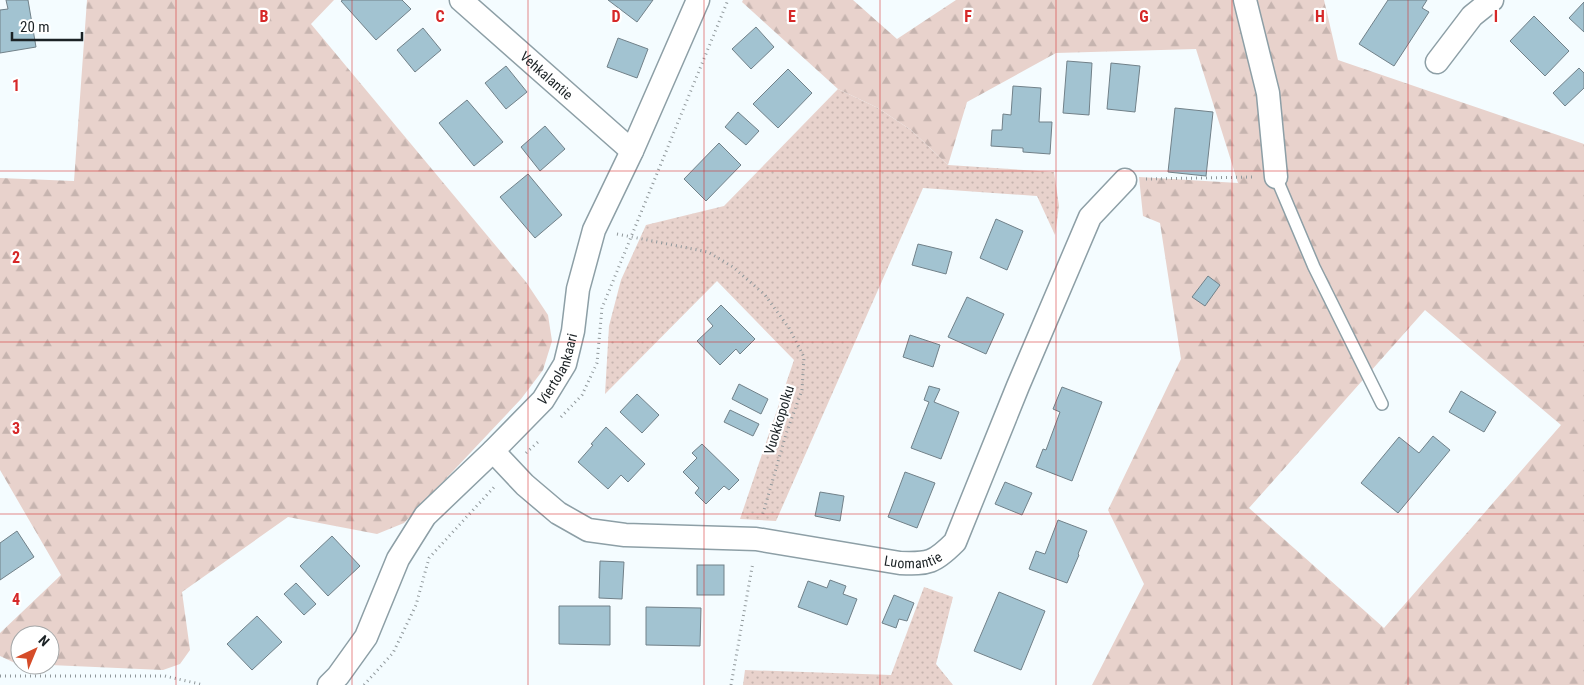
<svg xmlns="http://www.w3.org/2000/svg" width="1584" height="685" font-family="'Roboto Condensed',sans-serif">
  <defs>
    <pattern id="grass-dots" width="8" height="8" patternUnits="userSpaceOnUse" patternTransform="scale(1.25)"><rect width="8" height="8" fill="#e8d2cc"/><path d="M2 2h.1M6 6h.1" fill="none" stroke="#c6b4af" stroke-width="1.8" stroke-linecap="round"/></pattern>
    <pattern id="forest-firs" width="22" height="20" patternUnits="userSpaceOnUse" patternTransform="scale(1.25)"><rect width="22" height="20" fill="#e8d2cc"/><path d="M5 1l3.5 6h-7zM16 11l3.5 6h-7z" fill="#c6b4af"/></pattern>
  </defs>
  <rect width="100%" height="100%" fill="#f4fcff"/>
  <g fill="url(#grass-dots)">
    <polygon points="838,89 878,108 911,130 948,165 1054,172 1059,206 1055,235 1037,196 923,188 776,521 740,519 794,360 717,281 605,394 609,326 621,280 646,225 724,206"/>
    <polygon points="924,587 953,597 936,664 953,685 743,685 745,670 891,675"/>
  </g>
  <g fill="url(#forest-firs)" fill-rule="evenodd">
    <polygon points="87,0 334,0 311,24 526,282 548,315 552,341 543,370 521,399 404,523 377,534 288,517 182,592 190,650 180,664 163,670 50,665 50,635 20,635 20,663 15,663 0,656 0,633 61,575 0,470 0,178 74,181"/>
    <path d="M743,0H853L897,39L956,0H1324L1338,60L1584,144V685H1092L1144,584L1108,510L1181,359L1160,223L1143,216L1139,177L1238,183L1196,49L1056,53L967,102L948,165L911,130L878,108L838,89L742,2ZM1425,310L1561,425L1384,628L1249,508Z"/>
  </g>
  <g fill="#a2c3d1" stroke="#718189">
    <polygon points="6,0 28,0 36,47 0,53 0,10 8,9"/>
    <polygon points="343,0 402,0 411,9 376,40 341,1"/>
    <polygon points="608,0 653,0 637,22"/>
    <polygon points="1388,0 1427,0 1422,8 1429,12 1394,66 1359,44"/>
    <polygon points="1584,2 1584,32 1569,18"/>
    <polygon points="1534,16 1569,51 1545,76 1510,41"/>
    <polygon points="756,27 774,47 751,69 732,49"/>
    <polygon points="423,28 441,50 415,72 397,50"/>
    <polygon points="618,38 648,49 637,78 607,67"/>
    <polygon points="1067,61 1092,63 1089,115 1063,113"/>
    <polygon points="1111,63 1140,66 1135,112 1107,109"/>
    <polygon points="506,66 527,92 506,109 485,83"/>
    <polygon points="1579,68 1584,73 1584,88 1565,106 1553,93"/>
    <polygon points="788,69 812,93 778,128 753,104"/>
    <polygon points="1013,86 1041,88 1039,122 1052,122 1050,154 1023,152 1023,148 991,146 992,130 1002,130 1003,114 1011,115"/>
    <polygon points="467,100 503,142 474,166 439,123"/>
    <polygon points="1175,108 1213,112 1206,176 1168,172"/>
    <polygon points="738,112 759,131 746,145 725,127"/>
    <polygon points="545,126 565,149 540,171 521,147"/>
    <polygon points="719,143 741,165 706,201 684,179"/>
    <polygon points="528,174 562,215 535,238 500,197"/>
    <polygon points="996,219 1023,231 1007,270 980,258"/>
    <polygon points="918,244 952,252 946,274 912,265"/>
    <polygon points="1208,276 1220,285 1205,306 1192,297"/>
    <polygon points="967,297 1004,314 986,354 948,337"/>
    <polygon points="721,305 755,339 740,354 736,349 720,365 697,341 713,326 707,319"/>
    <polygon points="910,335 940,345 933,367 903,357"/>
    <polygon points="739,384 768,399 761,414 732,399"/>
    <polygon points="929,386 940,389 934,402 959,412 941,459 911,448 929,402 924,400"/>
    <polygon points="1062,387 1102,402 1072,481 1036,467 1043,449 1046,450 1060,412 1053,409"/>
    <polygon points="1461,391 1496,412 1484,432 1449,412"/>
    <polygon points="637,394 659,415 642,433 620,412"/>
    <polygon points="730,410 759,424 753,436 724,422"/>
    <polygon points="606,427 645,464 628,482 621,475 608,489 578,462 593,445 591,444"/>
    <polygon points="1433,436 1450,450 1398,513 1361,483 1399,437 1419,453"/>
    <polygon points="702,444 739,480 729,490 724,486 706,504 695,493 699,488 683,472 697,458 692,453"/>
    <polygon points="905,472 935,483 917,528 888,517"/>
    <polygon points="1005,482 1032,493 1022,515 995,504"/>
    <polygon points="820,492 844,496 840,521 815,516"/>
    <polygon points="1058,520 1087,531 1078,554 1079,555 1067,583 1029,569 1036,551 1045,554"/>
    <polygon points="17,531 34,557 0,580 0,543"/>
    <polygon points="332,536 360,566 328,596 300,566"/>
    <polygon points="600,561 624,562 622,599 599,598"/>
    <rect x="697" y="565" width="27" height="30"/>
    <polygon points="830,580 846,586 843,594 857,599 847,625 798,607 808,581 827,588"/>
    <polygon points="296,583 316,604 304,615 284,594"/>
    <polygon points="999,592 1045,611 1021,670 974,651"/>
    <polygon points="894,595 914,603 907,621 899,619 896,628 882,623"/>
    <polygon points="559,606 610,606 610,645 559,644"/>
    <polygon points="646,607 701,608 700,646 646,645"/>
    <polygon points="257,616 282,642 252,670 227,644"/>
  </g>
  <g fill="none" stroke-linecap="round" stroke-linejoin="round">
    <g stroke="#8d9fa6" stroke-width="14">
      <polyline id="lane" points="1276,177 1314,267 1382,404"/>
    </g>
    <g stroke="#8d9fa6" stroke-width="25">
      <g id="street">
        <path id="s1" d="M461,0L632,151"/>
        <polyline points="1245,0 1268,93 1276,177"/>
        <polyline points="1437,62 1472,16 1492,0"/>
        <path id="s2" d="M493,451L525,485L558,513L588,530L625,535L756,539L900,563C929,564 934,563 955,542L1018,386L1090,217L1125,180"/>
        <path id="s3" d="M329,685L338,676L366,637L398,559L425,516L493,451L543,400L565,364L573,331L578,289L594,230L632,151L698,0"/>
      </g>
    </g>
    <g stroke="#90989b" stroke-width="3" stroke-dasharray="1 4" stroke-linecap="butt">
      <polyline points="1146,179 1253,177"/>
      <polyline points="617,234 708,252 733,267 765,295 789,328 804,357 802,390 786,434 762,517"/>
      <polyline points="561,417 582,395 597,363 602,308 728,0"/>
      <polyline points="526,453 538,442"/>
      <polyline points="0,676 165,676 204,685"/>
      <polyline points="364,685 393,653 416,605 429,558 496,485"/>
      <polyline points="731,685 753,562"/>
    </g>
    <use href="#lane" stroke="#fff" stroke-width="11"/>
    <use href="#street" stroke="#fff" stroke-width="22"/>
  </g>
  <path fill="none" stroke="#d62828" stroke-width="1" stroke-opacity="0.55" d="M176,0V685M352,0V685M528,0V685M704,0V685M880,0V685M1056,0V685M1232,0V685M1408,0V685M0,171H1584M0,342H1584M0,514H1584"/>
  <g text-anchor="middle" dominant-baseline="central" stroke-width="4.5" stroke-linejoin="round" paint-order="stroke">
    <g font-size="14" fill="#1b2225" stroke="#fff">
      <text stroke="none"><textPath href="#s1" startOffset="114">Vehkalantie</textPath></text>
      <text stroke="none"><textPath href="#s3" startOffset="396">Viertolankaari</textPath></text>
      <text transform="translate(779 420) rotate(-73)">Vuokkopolku</text>
      <text stroke="none"><textPath href="#s2" startOffset="452">Luomantie</textPath></text>
    </g>
  </g>
  <g font-size="16" text-anchor="middle" font-weight="bold" fill="#d62828" stroke="#fff" stroke-width="4.5" stroke-linejoin="round" paint-order="stroke">
    <text x="264" y="22">B</text>
    <text x="440" y="22">C</text>
    <text x="616" y="22">D</text>
    <text x="792" y="22">E</text>
    <text x="968" y="22">F</text>
    <text x="1144" y="22">G</text>
    <text x="1320" y="22">H</text>
    <text x="1496" y="22">I</text>
    <text x="16" y="91">1</text>
    <text x="16" y="263">2</text>
    <text x="16" y="434">3</text>
    <text x="16" y="605">4</text>
  </g>
  <g transform="translate(35 650) rotate(44)"><circle r="24" fill="#ffffff" stroke="#a4a7a8"/>
  <path d="M0-4L9 19L0 12L-9 19Z" fill="#d54c29"/>
  <text y="-8" font-size="14" font-weight="bold" text-anchor="middle" fill="#1b2225">N</text>
  </g>
  <path d="M12 32v8h70v-8" fill="none" stroke="#1b2225" stroke-width="2.5"/>
  <text x="20" y="32" font-size="15" fill="#1b2225" stroke="#ffffff" stroke-width="4" paint-order="stroke">20 m</text>
</svg>
